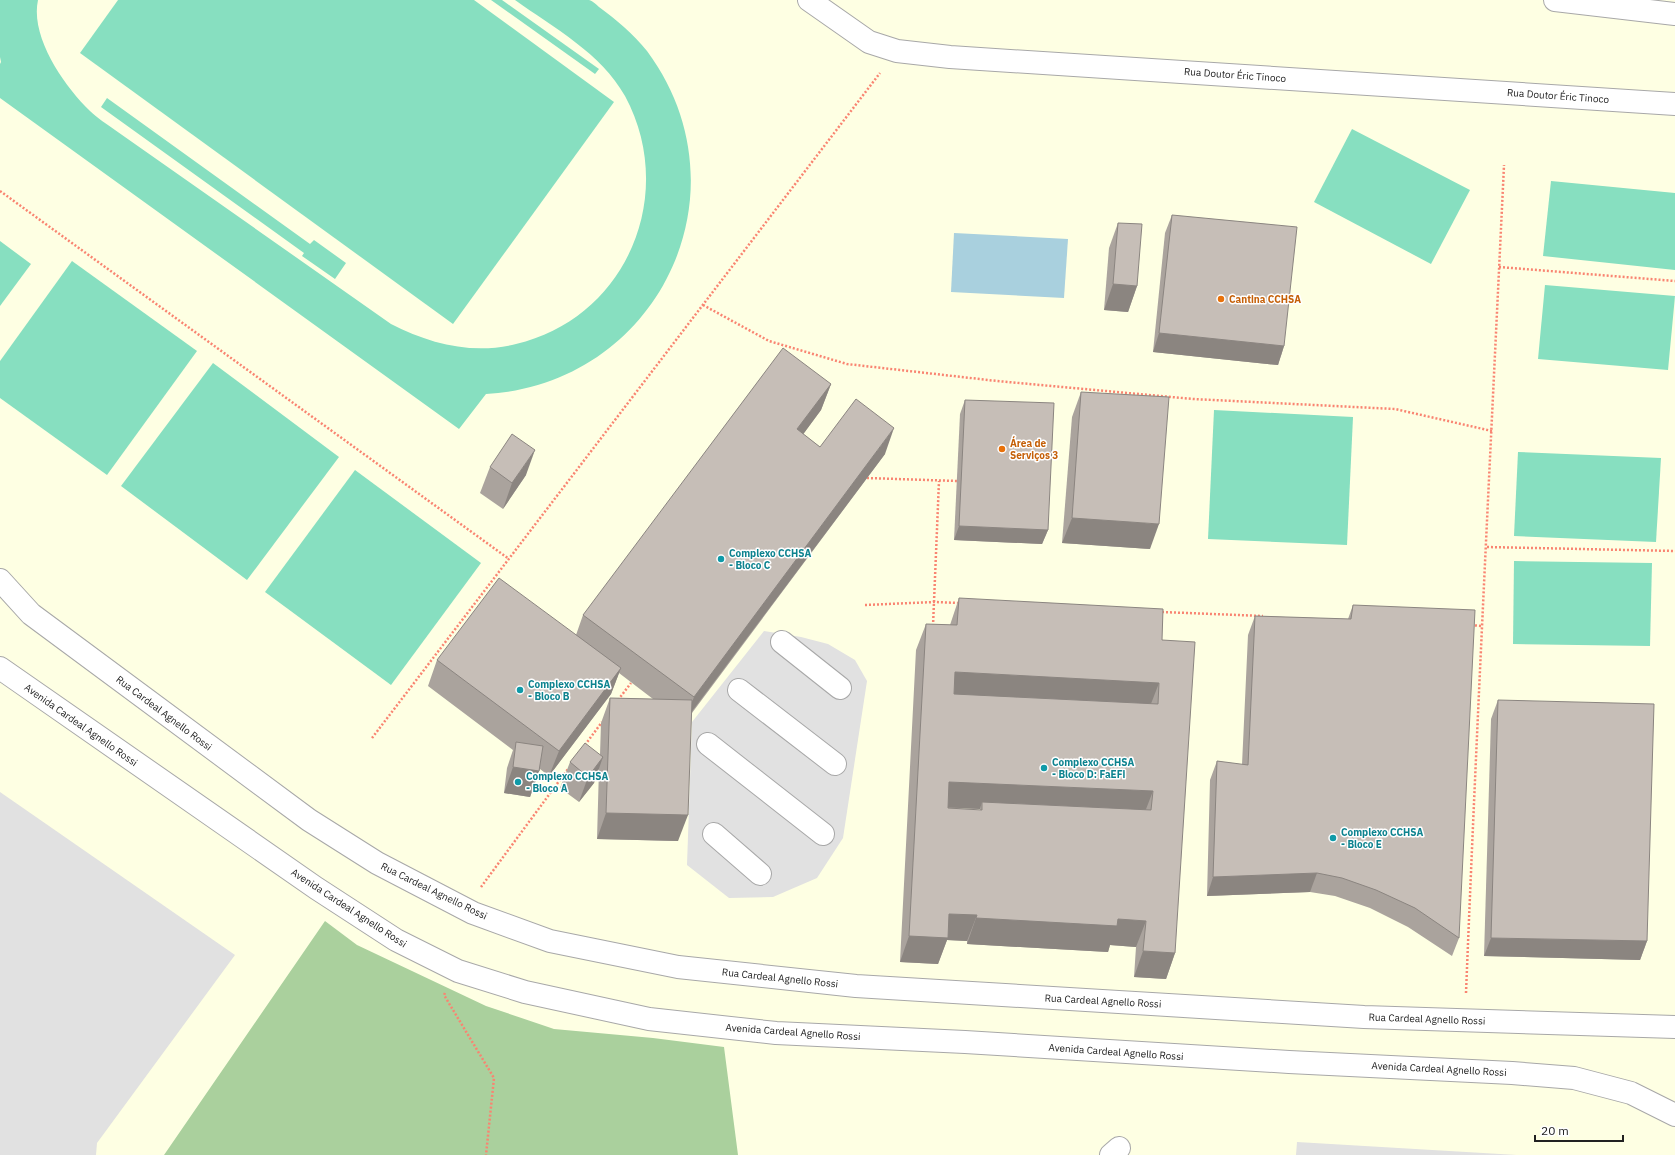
<svg xmlns="http://www.w3.org/2000/svg" width="1675" height="1155" font-family="'IBM Plex Sans',sans-serif">
  <rect width="100%" height="100%" fill="#f1eee8"/>
  <rect fill="#feffe3" x="0" y="0" width="1675" height="1155"/>
  <polygon fill="#aad09d" points="325,921 357,945 486,1006 554,1029 653,1038 724,1047 738,1155 164,1155"/>
  <g fill="#87dfc0">
    <path d="M0,0H38C30,37 64,86 90,111C97,118 107,124 115,130L391,324C430,344 473,355 516,344C627,318 678,194 625,96C601,53 554,28 515,0C533,0 552,0 571,0C576,0 584,0 589,0C593,1 597,5 599,7C617,20 633,34 647,51C751,191 659,384 486,394L459,429L0,98V64L1,62L0,57Z"/>
    <polygon points="118,0 474,0 614,102 453,324 80,53"/>
    <polygon points="491,0 502,0 599,69 595,74"/>
    <polygon points="107,98 310,244 314,240 346,263 335,279 302,256 304,253 101,107"/>
    <polygon points="1352,129 1470,190 1431,264 1314,202"/>
    <polygon points="1551,181 1675,193 1675,270 1543,256"/>
    <polygon points="0,241 31,264 0,306"/>
    <polygon points="72,261 197,351 107,475 0,398 0,361"/>
    <polygon points="1545,285 1675,296 1668,370 1538,359"/>
    <polygon points="213,363 339,457 247,580 121,486"/>
    <polygon points="1214,410 1353,417 1347,545 1208,539"/>
    <polygon points="1518,452 1661,458 1656,542 1514,536"/>
    <polygon points="355,470 481,563 391,685 265,592"/>
    <polygon points="1514,561 1652,563 1650,646 1513,644"/>
  </g>
  <g fill="#e1e1e1">
    <polygon points="764,631 801,637 828,644 855,660 867,681 843,838 817,878 773,897 729,898 687,865 692,722"/>
    <polygon points="0,792 235,955 97,1143 96,1155 0,1155"/>
    <polygon points="1297,1142 1517,1155 1296,1155"/>
  </g>
  <polygon fill="#a9d0de" points="954,233 1068,239 1064,298 951,292"/>
  <g fill="none" stroke-linecap="round" stroke-linejoin="round">
    <g stroke="#a8a8a8" stroke-width="24">
      <g id="minor">
        <polyline points="809,0 869,42 897,51 950,57 1675,104"/>
        <polyline points="1555,0 1675,14"/>
        <polyline points="0,580 31,614 309,820 377,863 473,913 550,941 678,967 856,986 1364,1017 1675,1027"/>
        <polyline points="782,642 840,688"/>
        <polyline points="0,668 316,888 396,940 458,971 525,992 649,1019 776,1033 965,1042 1289,1062 1512,1073 1574,1078 1631,1093 1675,1115"/>
        <polyline points="739,690 835,764"/>
        <polyline points="708,744 823,834"/>
        <polyline points="714,834 760,874"/>
        <polyline points="1111,1155 1119,1148"/>
      </g>
    </g>
    <g stroke="#f98471" stroke-width="2.5" stroke-dasharray="2 2" stroke-linecap="butt">
      <polyline points="0,191 509,559"/>
      <polyline points="1499,267 1675,281"/>
      <polyline points="703,305 769,341 847,364 997,381 1193,399 1395,409 1492,431"/>
      <polyline points="867,478 957,481"/>
      <polyline points="1487,547 1675,551"/>
      <polyline points="865,605 934,602 959,603"/>
      <polyline points="1162,612 1263,616"/>
      <polyline points="1471,625 1481,626"/>
      <polyline points="933,626 939,481"/>
      <polyline points="618,700 631,683"/>
      <polyline points="372,738 880,73"/>
      <polyline points="585,745 602,722"/>
      <polyline points="481,887 568,769"/>
      <polyline points="445,993 444,995 494,1078 486,1155"/>
      <path d="M1466,993C1477,717 1491,441 1504,165"/>
    </g>
    <use href="#minor" stroke="#fff" stroke-width="22"/>
  </g>
  <g fill="#aaa39d" fill-rule="evenodd">
    <polygon points="1172,215 1284,346 1278,365 1153,352 1165,233"/>
    <polygon points="1118,223 1137,286 1128,312 1104,310 1109,248"/>
    <polygon points="831,384 821,410 803,434 820,447 885,454 692,713 678,841 597,839 599,768 594,783 579,802 560,788 570,762 600,755 601,723 610,698 653,699 619,673 611,694 549,776 540,769 530,797 504,793 507,768 513,750 428,686 437,660 576,635 583,615"/>
    <polygon points="1081,392 1150,549 1062,543 1072,417"/>
    <polygon points="965,400 1048,530 1042,544 954,540 960,414"/>
    <polygon points="490,467 526,475 503,509 480,493"/>
    <path d="M959,598L1162,640L1175,953L1166,979L1134,977L1136,947L1110,945L1108,952L967,944V941L947,940L938,964L900,962L916,650L926,624L950,625ZM948,808L980,809V810Z"/>
    <polygon points="1353,605 1459,938 1452,956 1408,927 1370,908 1335,896 1310,892 1207,896 1210,780 1217,761 1242,765 1248,635 1255,616 1348,619"/>
    <polygon points="1498,700 1647,941 1640,960 1484,956 1491,719"/>
  </g>
  <g fill="#8b8580">
    <polygon points="1113,284 1137,286 1128,312 1104,310"/>
    <polygon points="1159,333 1284,346 1278,365 1153,352"/>
    <polygon points="831,384 821,410 788,455 797,429"/>
    <polygon points="894,428 885,454 684,722 694,697"/>
    <polygon points="535,450 526,475 503,509 512,483"/>
    <polygon points="1072,518 1159,524 1150,549 1062,543"/>
    <polygon points="959,526 1048,530 1042,544 954,540"/>
    <polygon points="621,668 611,694 549,776 559,751"/>
    <polygon points="955,672 1159,683 1149,709 945,697"/>
    <polygon points="603,757 594,783 579,802 588,777"/>
    <polygon points="513,767 539,771 530,797 504,793"/>
    <polygon points="949,782 1153,791 1143,817 982,802 980,809 940,807"/>
    <polygon points="606,813 688,815 678,841 597,839"/>
    <polygon points="1317,873 1310,892 1207,896 1213,877"/>
    <polygon points="949,914 977,915 967,941 947,940 938,964 900,962 909,936"/>
    <polygon points="976,918 1118,919 1146,921 1136,947 1110,945 1108,952 967,944"/>
    <polygon points="1491,938 1647,941 1640,960 1484,956"/>
    <polygon points="1143,951 1175,953 1166,979 1134,977"/>
  </g>
  <g fill="#c6beb7" stroke="#8b8580" fill-rule="evenodd">
    <polygon points="1172,215 1297,227 1284,346 1159,333"/>
    <polygon points="1118,223 1142,224 1137,286 1113,284"/>
    <polygon points="783,348 831,384 797,429 820,447 856,399 894,428 694,697 583,615"/>
    <polygon points="1081,392 1169,397 1159,524 1072,518"/>
    <polygon points="965,400 1054,403 1048,530 959,526"/>
    <polygon points="512,434 535,450 512,483 490,467"/>
    <polygon points="499,578 621,668 559,751 437,660"/>
    <path d="M959,598L1163,609L1162,640L1195,642L1175,953L1143,951L1146,921L1118,919L1117,926L976,918L977,915L949,914L948,938L909,936L926,624L957,625ZM955,672L1159,683L1158,704L954,694ZM949,782L1153,791L1151,810L982,802V810L948,808Z"/>
    <polygon points="1353,605 1475,610 1459,938 1415,908 1376,890 1342,878 1317,873 1213,877 1217,761 1248,765 1255,616 1351,619"/>
    <polygon points="610,698 692,700 688,815 606,813"/>
    <polygon points="1498,700 1654,704 1647,941 1491,938"/>
    <polygon points="516,742 543,746 539,771 513,767"/>
    <polygon points="585,743 603,757 588,777 570,762"/>
  </g>
  <g fill="#e8710a" stroke="#fff" stroke-width="1.5">
    <circle cx="1221" cy="299" r="4"/>
    <circle cx="1002" cy="449" r="4"/>
  </g>
  <g fill="#0f9aa8" stroke="#fff" stroke-width="1.5">
    <circle cx="721" cy="559" r="4"/>
    <circle cx="520" cy="690" r="4"/>
    <circle cx="1044" cy="768" r="4"/>
    <circle cx="518" cy="782" r="4"/>
    <circle cx="1333" cy="838" r="4"/>
  </g>
  <g text-anchor="middle" dominant-baseline="central" stroke-width="3" stroke-linejoin="round" paint-order="stroke">
    <g font-size="10" fill="#212121" stroke="#fff">
      <text transform="translate(1235 75) rotate(4)">Rua Doutor Éric Tinoco</text>
      <text transform="translate(1558 96) rotate(4)">Rua Doutor Éric Tinoco</text>
      <text transform="translate(164 713) rotate(37)">Rua Cardeal Agnello Rossi</text>
      <text transform="translate(81 725) rotate(35)">Avenida Cardeal Agnello Rossi</text>
      <text transform="translate(434 891) rotate(26)">Rua Cardeal Agnello Rossi</text>
      <text transform="translate(349 908) rotate(33)">Avenida Cardeal Agnello Rossi</text>
      <text transform="translate(780 978) rotate(6)">Rua Cardeal Agnello Rossi</text>
      <text transform="translate(1103 1001) rotate(3)">Rua Cardeal Agnello Rossi</text>
      <text transform="translate(1427 1019) rotate(2)">Rua Cardeal Agnello Rossi</text>
      <text transform="translate(793 1032) rotate(4)">Avenida Cardeal Agnello Rossi</text>
      <text transform="translate(1116 1052) rotate(4)">Avenida Cardeal Agnello Rossi</text>
      <text transform="translate(1439 1069) rotate(3)">Avenida Cardeal Agnello Rossi</text>
    </g>
    <g font-size="10" font-weight="bold" fill="#c56008" stroke="#fff" text-anchor="start">
      <text x="1229" y="299">Cantina CCHSA</text>
      <text x="1010" y="443">Área de<tspan x="1010" dy="12">Serviços 3</tspan></text>
    </g>
    <g font-size="10" font-weight="bold" fill="#0d838f" stroke="#fff" text-anchor="start">
      <text x="729" y="553">Complexo CCHSA<tspan x="729" dy="12">- Bloco C</tspan></text>
      <text x="528" y="684">Complexo CCHSA<tspan x="528" dy="12">- Bloco B</tspan></text>
      <text x="1052" y="762">Complexo CCHSA<tspan x="1052" dy="12">- Bloco D: FaEFi</tspan></text>
      <text x="526" y="776">Complexo CCHSA<tspan x="526" dy="12">- Bloco A</tspan></text>
      <text x="1341" y="832">Complexo CCHSA<tspan x="1341" dy="12">- Bloco E</tspan></text>
    </g>
  </g>
  <path d="M1535 1135v6h88v-6" fill="none" stroke="#212121" stroke-width="2"/>
  <text x="1541" y="1135" font-size="12" fill="#212121" stroke="#ffffff" stroke-width="3" paint-order="stroke">20 m</text>
</svg>
